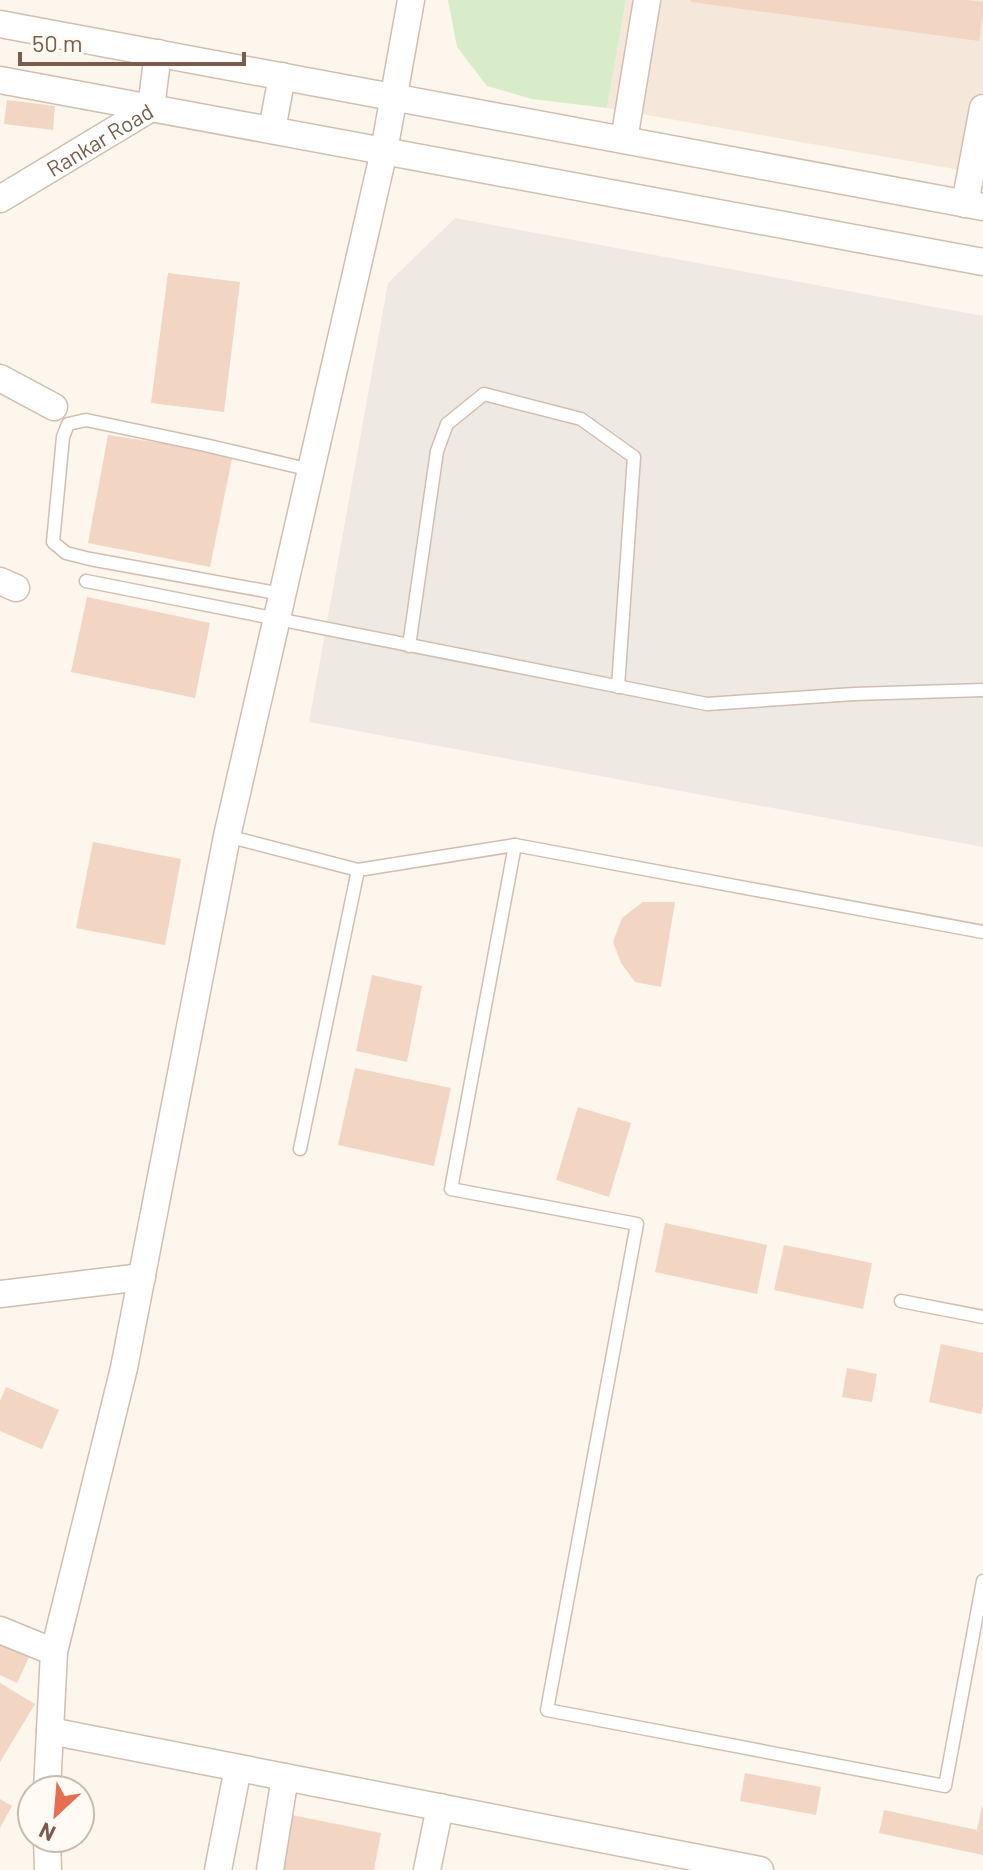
<svg xmlns="http://www.w3.org/2000/svg" width="983" height="1870" font-family="Barlow,sans-serif">
  <rect width="100%" height="100%" fill="#fdf6ec"/>
  <polygon fill="#f5e8da" points="626,0 983,0 983,174 607,108"/>
  <polygon fill="#efe9e4" points="455,218 983,316 983,847 309,722 388,283"/>
  <polygon fill="#d8ecc9" points="448,0 626,0 607,108 532,99 487,86 457,47"/>
  <g fill="#f3d5c3">
    <polygon points="691,0 967,0 983,2 983,10 979,41 691,2"/>
    <polygon points="7,100 55,106 53,130 4,124"/>
    <polygon points="168,273 240,282 224,412 151,403"/>
    <polygon points="108,435 233,454 210,567 88,543"/>
    <polygon points="87,597 210,623 195,698 71,672"/>
    <polygon points="93,842 181,859 165,945 76,928"/>
    <polygon points="643,902 675,902 661,987 635,982 621,963 613,942 622,918"/>
    <polygon points="372,975 422,986 407,1062 356,1051"/>
    <polygon points="355,1068 451,1088 434,1166 338,1145"/>
    <polygon points="578,1107 631,1123 609,1197 556,1180"/>
    <polygon points="665,1223 767,1245 757,1294 655,1272"/>
    <polygon points="784,1245 872,1263 863,1309 774,1290"/>
    <polygon points="941,1344 983,1353 983,1406 981,1414 929,1402"/>
    <polygon points="847,1368 877,1374 872,1402 842,1397"/>
    <polygon points="6,1387 59,1410 42,1449 0,1431 0,1401"/>
    <polygon points="0,1640 31,1653 17,1683 0,1675"/>
    <polygon points="0,1683 35,1704 0,1762"/>
    <polygon points="745,1773 821,1787 816,1815 740,1801"/>
    <polygon points="0,1799 12,1806 0,1828"/>
    <polygon points="982,1806 983,1806 983,1855 879,1833 884,1810 977,1830"/>
    <polygon points="287,1814 381,1833 374,1870 276,1870"/>
  </g>
  <g fill="none" stroke-linecap="round" stroke-linejoin="round">
    <g stroke="#d1beb0" stroke-width="15">
      <g id="lane">
        <polyline points="86,581 707,704 854,694 983,690"/>
        <polyline points="282,594 90,559 66,553 53,542 63,437 68,424 86,420 205,445 311,470"/>
        <polyline points="409,646 437,451 447,424 484,394 581,419 634,457 618,687"/>
        <polyline points="227,836 358,870 515,845 983,932"/>
        <polyline points="515,845 451,1189 637,1224 547,1710 945,1786 983,1581"/>
        <polyline points="300,1149 358,870"/>
        <polyline points="901,1301 983,1317"/>
      </g>
    </g>
    <g stroke="#d1beb0" stroke-width="29">
      <g id="street">
        <polyline points="0,24 983,207"/>
        <polyline points="0,80 983,262"/>
        <polyline points="272,130 282,76"/>
        <polyline points="624,140 647,0"/>
        <path id="s1" d="M0,199L151,108L158,53"/>
        <polyline points="965,204 983,108"/>
        <polyline points="0,378 54,407"/>
        <polyline points="0,581 16,588"/>
        <polyline points="0,1294 142,1277"/>
        <polyline points="0,1630 54,1652"/>
        <polyline points="50,1731 760,1870"/>
        <polyline points="47,1790 54,1652 124,1368 227,836 384,151 411,0"/>
        <polyline points="47,1838 48,1870"/>
        <polyline points="218,1870 238,1768"/>
        <polyline points="270,1870 285,1777"/>
        <polyline points="427,1870 440,1807"/>
      </g>
    </g>
    <use href="#lane" stroke="#fff" stroke-width="12"/>
    <use href="#street" stroke="#fff" stroke-width="26"/>
  </g>
  <g text-anchor="middle" dominant-baseline="central" stroke-width="7" stroke-linejoin="round" paint-order="stroke">
    <g font-size="22" fill="#7a5c4d" stroke="#fffaf3">
      <text stroke="none"><textPath href="#s1" startOffset="116">Rankar Road</textPath></text>
    </g>
  </g>
  <g transform="translate(56 1814) rotate(206)"><circle r="38" fill="#fffaf3" stroke="#cabbb1" stroke-width="2"/>
  <path d="M0-6L14 30L0 20L-14 30Z" fill="#e76f51"/>
  <text y="-12" font-size="22" font-weight="bold" text-anchor="middle" fill="#7a5c4d">N</text>
  </g>
  <path d="M20 52v12h224v-12" fill="none" stroke="#7a5c4d" stroke-width="4"/>
  <text x="32" y="52" font-size="24" fill="#7a5c4d" stroke="#fffaf3" stroke-width="6" paint-order="stroke">50 m</text>
</svg>
